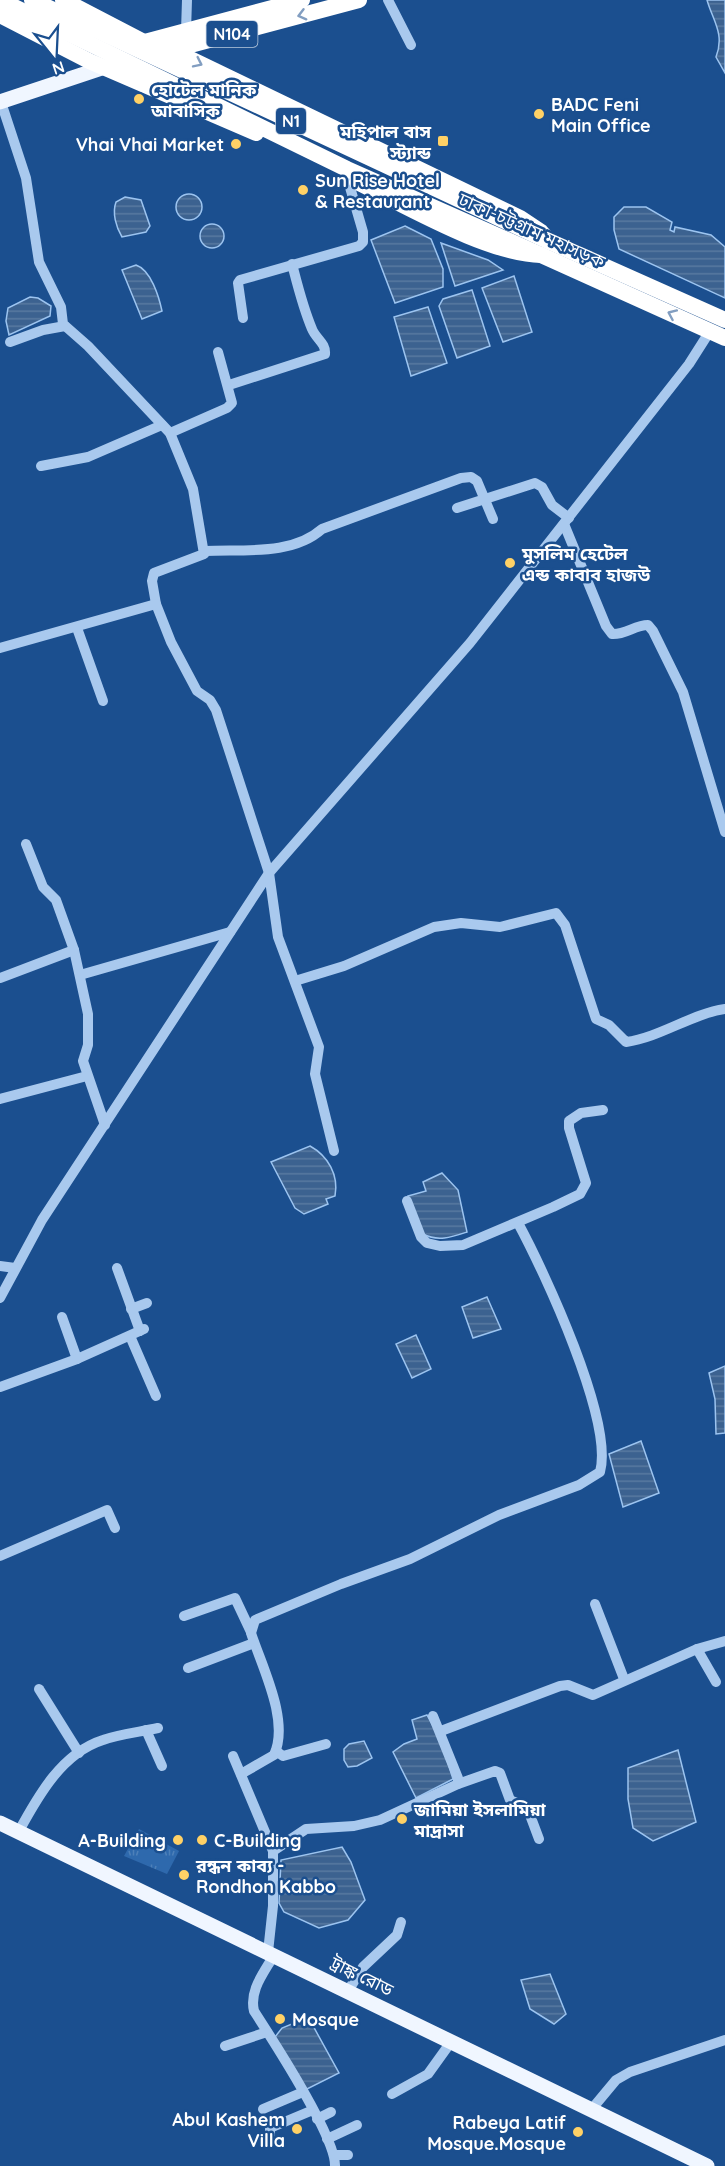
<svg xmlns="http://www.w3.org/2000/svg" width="725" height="2166" font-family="Quicksand,'Noto Sans Bengali',sans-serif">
  <defs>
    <pattern id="grass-tufts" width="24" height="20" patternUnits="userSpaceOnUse" patternTransform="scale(1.5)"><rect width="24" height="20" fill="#2e69ad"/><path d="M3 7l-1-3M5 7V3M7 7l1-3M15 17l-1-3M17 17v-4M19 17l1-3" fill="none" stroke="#4d80b9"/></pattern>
    <pattern id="water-rules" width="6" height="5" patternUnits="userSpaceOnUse" patternTransform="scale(1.5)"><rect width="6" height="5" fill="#3c6290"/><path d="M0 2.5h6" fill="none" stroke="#597aa1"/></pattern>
  </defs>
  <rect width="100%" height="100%" fill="#1b4f8f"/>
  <polygon fill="url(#grass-tufts)" points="139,1829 179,1851 167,1874 124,1856"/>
  <g fill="url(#water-rules)" stroke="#9cc4f0" stroke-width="1.5">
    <path d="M707,0H725V73L716,57C725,34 713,21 707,0Z"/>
    <circle cx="189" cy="207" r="13"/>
    <path d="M125,197L141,200L150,226L146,232L122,237C116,227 112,213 116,202Z"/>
    <polygon points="624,207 646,207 672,222 670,230 674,232 675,227 711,235 725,247 725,298 619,249 614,230 614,217"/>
    <circle cx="212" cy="236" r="12"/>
    <polygon points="405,226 431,239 443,269 443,287 395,303 371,240"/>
    <polygon points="441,243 488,260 503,270 455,286"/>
    <path d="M136,265C151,270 159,297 162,311L142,319L122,270Z"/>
    <polygon points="514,276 532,332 503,342 482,288"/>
    <polygon points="472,290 490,346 457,358 439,306 443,299"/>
    <polygon points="30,297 38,298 51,306 50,316 9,335 6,321 8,308"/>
    <polygon points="428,307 447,363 411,376 394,317"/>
    <path d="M310,1146C328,1156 339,1175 335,1196L326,1199L328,1204L304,1214L295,1208L271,1162Z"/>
    <path d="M442,1173L458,1190L467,1232C452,1237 438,1242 423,1234L408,1196L426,1191L423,1182Z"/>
    <polygon points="487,1297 501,1329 473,1338 462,1307"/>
    <polygon points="416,1335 431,1369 412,1378 396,1344"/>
    <polygon points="725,1366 725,1433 716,1434 715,1399 709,1373"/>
    <polygon points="641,1441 659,1493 623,1507 609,1454"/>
    <polygon points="427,1715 441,1741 453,1779 416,1798 393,1752 404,1744 417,1739 412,1720"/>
    <polygon points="364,1741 372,1758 357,1766 348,1767 344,1760 344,1749 349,1744"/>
    <polygon points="678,1750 696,1822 653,1841 633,1828 628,1799 628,1768"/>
    <polygon points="342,1847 351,1862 365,1900 348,1920 319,1928 284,1912 279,1903 281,1860"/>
    <polygon points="550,1974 566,2014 554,2024 530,2009 521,1980"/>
    <polygon points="299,2021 305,2026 312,2024 339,2073 303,2091 275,2037 282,2028"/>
  </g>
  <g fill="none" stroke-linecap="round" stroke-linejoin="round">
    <g stroke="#a9c9ee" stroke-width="10">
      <polyline points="388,0 411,45"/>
      <polyline points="186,31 187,0"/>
      <polyline points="0,99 26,178 39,262 61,307 63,324 88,346 170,433 193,489 204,554 154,573 152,581 156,604 171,642 197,691 210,700 216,710 269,873 278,937 319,1047 315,1074 334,1151"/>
      <polyline points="243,318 238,283 240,280 359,246 363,242 363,232 347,177"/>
      <polyline points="10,342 43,330 65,326"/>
      <path d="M229,385L325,354C326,343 316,339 312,329C303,308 298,287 292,264"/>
      <polyline points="170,433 227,408 232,403 218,352"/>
      <polyline points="41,466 88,457 162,425"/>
      <polyline points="457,508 535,483 542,487 552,505 569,518"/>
      <path d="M564,524L606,626L612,634C625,635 635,625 648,625L653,631L683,692L725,832"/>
      <path d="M205,551C242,549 292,556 322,529L461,478L471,477L477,481L493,519"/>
      <polyline points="77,628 103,701"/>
      <polyline points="0,648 156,604"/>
      <polyline points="26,844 43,887 56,900 74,950 88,1014 88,1045 83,1061 105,1125"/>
      <polyline points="80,975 230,932"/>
      <polyline points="0,978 74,950"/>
      <path d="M295,981L344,966L434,927L461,923L500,927L556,913L565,925L596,1019L609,1025L626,1042C661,1037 691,1014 725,1009"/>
      <polyline points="0,1099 87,1076"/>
      <polyline points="407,1201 421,1237 427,1243 440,1246 463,1245 553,1207 580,1194 586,1183 569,1128 569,1121 581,1113 603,1110"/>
      <polyline points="0,1266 15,1268"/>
      <polyline points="117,1268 140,1331"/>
      <polyline points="0,1298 42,1220 269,873 470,643 689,364 710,331"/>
      <polyline points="131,1309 147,1303"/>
      <polyline points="62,1317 77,1359"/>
      <polyline points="130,1336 156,1396"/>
      <polyline points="0,1387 77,1359 144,1329"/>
      <polyline points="0,1556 107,1510 115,1528"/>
      <polyline points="595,1604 624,1679"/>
      <polyline points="184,1616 235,1598 251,1632"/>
      <polyline points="697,1649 716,1682"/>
      <polyline points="188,1668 254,1643"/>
      <polyline points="39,1689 79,1753"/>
      <polyline points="433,1716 458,1778 458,1784"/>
      <polyline points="146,1730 162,1766"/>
      <polyline points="441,1731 560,1686 568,1685 593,1695 697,1649 725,1641"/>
      <polyline points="276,1751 283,1756 326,1744"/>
      <polyline points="233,1756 273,1851 273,1906 268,1952"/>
      <path d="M241,1774L274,1755C290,1721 262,1667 251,1633L255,1620L341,1584L410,1559L499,1515L579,1485L600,1472C614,1421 544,1271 518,1223"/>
      <path d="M19,1831C38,1796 62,1753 103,1740C120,1734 140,1732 158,1728"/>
      <polyline points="273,1851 306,1829 354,1826 380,1820 458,1784 495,1771 500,1773 510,1800 527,1807 539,1839"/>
      <path d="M274,1955C264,1973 249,1990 254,2011C272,2039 336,2137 335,2166"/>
      <polyline points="348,1991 363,1967 397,1935 401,1922"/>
      <polyline points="225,2046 267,2032"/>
      <polyline points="392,2094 428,2074 451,2042"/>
      <polyline points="263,2109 303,2092"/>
      <polyline points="591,2110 616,2080 630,2072 725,2040"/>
      <polyline points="317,2119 331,2112"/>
      <polyline points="327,2139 357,2125"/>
      <polyline points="263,2140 270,2138 270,2128 313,2110"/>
      <polyline points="334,2155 348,2155"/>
    </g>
    <g stroke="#f0f6ff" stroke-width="15">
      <polyline points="0,102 105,67"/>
      <polyline points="0,1823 707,2166"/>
    </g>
    <g stroke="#fff" stroke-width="16">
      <polyline points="63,0 144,42 184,56 520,218 541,232 550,242 725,320"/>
      <polyline points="0,15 89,61 256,133"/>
      <polyline points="141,43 302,0"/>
      <polyline points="168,51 359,0"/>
      <path d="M357,182C407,206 488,254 541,255L725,338"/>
    </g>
    <g stroke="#fff" stroke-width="16">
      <polyline points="0,0 347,169 541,255"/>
      <polyline points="32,0 550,242"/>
    </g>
  </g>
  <defs><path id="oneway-chevron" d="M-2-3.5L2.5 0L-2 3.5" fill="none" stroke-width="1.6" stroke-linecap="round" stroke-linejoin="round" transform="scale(1.5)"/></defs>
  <g stroke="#829ec1">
    <use href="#oneway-chevron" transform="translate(302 15) rotate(165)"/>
    <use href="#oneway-chevron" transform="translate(198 63) rotate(26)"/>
    <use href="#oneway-chevron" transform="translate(672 314) rotate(-156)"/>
  </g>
  <g fill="#ffd166" stroke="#1b4f8f" stroke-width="2">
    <circle cx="139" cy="99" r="6"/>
    <circle cx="539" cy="114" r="6"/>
    <rect x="437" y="135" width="12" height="12" rx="3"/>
    <circle cx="236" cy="144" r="6"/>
    <circle cx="303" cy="190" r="6"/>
    <circle cx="510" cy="563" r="6"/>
    <circle cx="402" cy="1819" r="6"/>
    <circle cx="178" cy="1840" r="6"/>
    <circle cx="202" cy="1840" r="6"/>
    <circle cx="184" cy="1875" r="6"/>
    <circle cx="280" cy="2019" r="6"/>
    <circle cx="297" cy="2129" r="6"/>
    <circle cx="578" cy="2132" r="6"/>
  </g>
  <g text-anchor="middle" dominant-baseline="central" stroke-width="5" stroke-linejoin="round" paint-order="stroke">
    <g fill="#1b4f8f" stroke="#bbcadd" stroke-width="1.5">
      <rect x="206.5" y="21" width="51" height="26" rx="4.5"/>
      <rect x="276" y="108" width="30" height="26" rx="4.5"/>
    </g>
    <g font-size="16" font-weight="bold" fill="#fff">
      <text x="232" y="34">N104</text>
      <text x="291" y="121">N1</text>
    </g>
    <g font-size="18" font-weight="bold" fill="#fff" stroke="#1b4f8f" text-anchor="start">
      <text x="151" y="89">হোটেল মানিক<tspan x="151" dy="21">আবাসিক</tspan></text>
      <text x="551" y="104">BADC Feni<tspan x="551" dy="21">Main Office</tspan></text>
      <text x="431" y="131" text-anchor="end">মহিপাল বাস<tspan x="431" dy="21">স্ট্যান্ড</tspan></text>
      <text x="224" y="144" text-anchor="end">Vhai Vhai Market</text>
      <text x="315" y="180">Sun Rise Hotel<tspan x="315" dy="21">&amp; Restaurant</tspan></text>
      <text x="522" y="553">মুসলিম হেটেল<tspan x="522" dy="21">এন্ড কাবাব হাজউ</tspan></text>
      <text x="414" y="1809">জামিয়া ইসলামিয়া<tspan x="414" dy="21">মাদ্রাসা</tspan></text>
      <text x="166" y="1840" text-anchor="end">A-Building</text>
      <text x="214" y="1840">C-Building</text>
      <text x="196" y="1865">রন্ধন কাব্য -<tspan x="196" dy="21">Rondhon Kabbo</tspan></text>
      <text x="292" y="2019">Mosque</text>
      <text x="285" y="2119" text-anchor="end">Abul Kashem<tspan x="285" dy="21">Villa</tspan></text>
      <text x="566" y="2122" text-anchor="end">Rabeya Latif<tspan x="566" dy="21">Mosque.Mosque</tspan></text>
    </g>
    <g font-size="18" fill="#fff" stroke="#1b4f8f">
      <text transform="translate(532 230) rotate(24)">ঢাকা-চট্টগ্রাম মহাসড়ক</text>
      <text transform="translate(362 1976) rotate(26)">ট্রাঙ্ক রোড</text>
    </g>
  </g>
  <g transform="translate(54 54) rotate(162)" stroke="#1b4f8f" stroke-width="4.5" paint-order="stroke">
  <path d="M0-4.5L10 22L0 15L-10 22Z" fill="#ffffff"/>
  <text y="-9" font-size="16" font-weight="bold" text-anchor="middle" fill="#ffffff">N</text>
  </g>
</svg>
